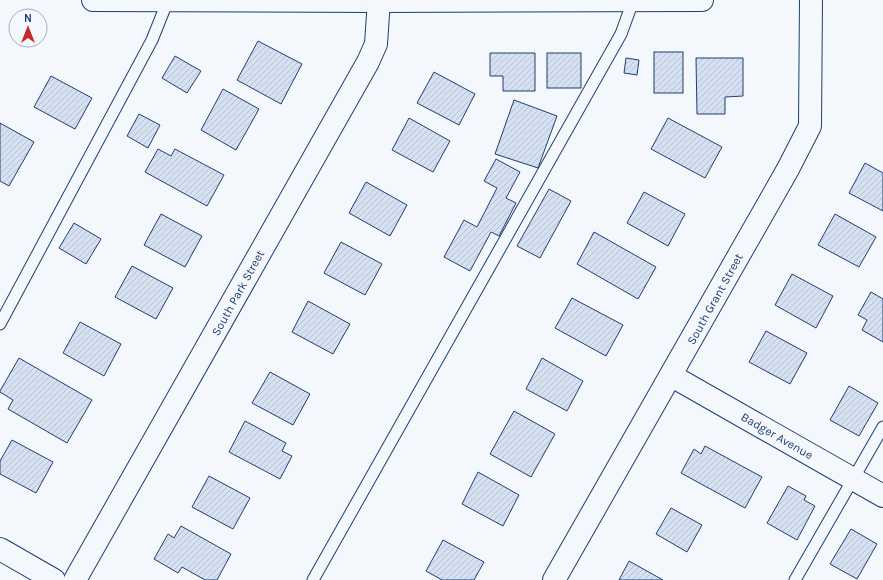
<svg xmlns="http://www.w3.org/2000/svg" width="883" height="580" font-family="Karla,sans-serif">
  <defs>
    <pattern id="building-hatch" width="6" height="6" patternUnits="userSpaceOnUse"><rect width="6" height="6" fill="#d5e0f0"/><path d="M-1 1l2-2M0 6l6-6M5 7l2-2" fill="none" stroke="#b6c1d1"/></pattern>
  </defs>
  <rect width="100%" height="100%" fill="#f4f7fb"/>
  <g fill="url(#building-hatch)" stroke="#1d3f73">
    <polygon points="258,41 302,64 281,104 237,80"/>
    <rect x="654" y="52" width="29" height="41"/>
    <polygon points="490,53 535,53 535,91 503,91 503,76 490,76"/>
    <rect x="547" y="53" width="34" height="35"/>
    <polygon points="175,56 201,71 187,93 162,78"/>
    <polygon points="626,58 639,60 637,75 624,73"/>
    <polygon points="696,58 743,58 743,96 725,97 725,114 697,114"/>
    <polygon points="434,72 475,94 459,125 417,103"/>
    <polygon points="51,76 92,98 75,129 34,107"/>
    <polygon points="223,89 259,109 236,150 201,130"/>
    <polygon points="514,100 557,116 538,168 495,154"/>
    <polygon points="139,114 160,125 148,148 127,136"/>
    <polygon points="409,118 450,141 433,172 392,150"/>
    <polygon points="668,118 722,147 705,178 651,149"/>
    <polygon points="0,123 34,142 9,186 0,181"/>
    <polygon points="158,149 171,156 175,149 224,175 207,206 145,172"/>
    <polygon points="496,159 520,172 506,198 516,203 499,236 491,232 470,271 444,257 464,220 477,227 497,188 484,181"/>
    <polygon points="865,163 883,173 883,211 849,193"/>
    <polygon points="366,182 407,205 390,236 349,213"/>
    <polygon points="549,189 571,201 540,258 517,246"/>
    <polygon points="644,192 685,214 668,246 627,223"/>
    <polygon points="161,214 202,236 185,267 144,245"/>
    <polygon points="835,214 876,237 859,267 818,245"/>
    <polygon points="74,223 101,239 86,264 59,248"/>
    <polygon points="594,232 656,267 638,299 577,264"/>
    <polygon points="341,242 382,264 365,295 324,273"/>
    <polygon points="132,266 173,288 156,319 115,297"/>
    <polygon points="792,274 833,296 816,328 775,305"/>
    <polygon points="871,292 883,299 883,342 862,330 867,320 858,315"/>
    <polygon points="572,298 623,325 606,356 555,328"/>
    <polygon points="308,301 350,324 333,354 292,332"/>
    <polygon points="80,322 121,344 104,376 63,353"/>
    <polygon points="766,331 807,353 790,384 749,362"/>
    <polygon points="19,358 92,400 67,443 8,409 13,400 0,392 0,391"/>
    <polygon points="542,358 583,381 567,411 526,389"/>
    <polygon points="270,372 310,394 293,425 252,403"/>
    <polygon points="849,386 878,403 859,436 830,420"/>
    <polygon points="514,411 555,434 531,477 490,454"/>
    <polygon points="245,421 286,443 282,451 292,456 280,479 229,452"/>
    <polygon points="12,440 53,462 36,493 0,474 0,461"/>
    <polygon points="705,446 762,477 745,508 681,473 694,449 701,454"/>
    <polygon points="478,472 519,495 503,526 462,504"/>
    <polygon points="209,476 250,498 233,529 192,507"/>
    <polygon points="788,486 806,496 804,500 815,506 797,540 767,523"/>
    <polygon points="671,508 702,525 687,552 656,534"/>
    <polygon points="181,526 231,554 217,580 205,580 182,567 178,573 154,559 168,534 174,538"/>
    <polygon points="851,529 877,544 857,579 830,564"/>
    <polygon points="443,540 484,562 474,580 442,580 426,571"/>
    <polygon points="629,561 663,580 619,580"/>
  </g>
  <g fill="none" stroke-linecap="round" stroke-linejoin="round">
    <g stroke="#1d3f73" stroke-width="13">
      <g id="lane">
        <polyline points="0,324 152,40 168,0"/>
        <polyline points="313,580 621,34 633,1"/>
        <polyline points="795,580 883,427"/>
      </g>
    </g>
    <g stroke="#1d3f73" stroke-width="24">
      <g id="street">
        <polyline points="93,0 379,1 702,0"/>
        <polyline points="672,376 883,496"/>
        <polyline points="0,549 54,580"/>
        <polyline points="75,580 368,62 376,44 379,0"/>
        <polyline points="554,580 788,169 810,126 811,0"/>
      </g>
    </g>
    <use href="#lane" stroke="#f4f7fb" stroke-width="11"/>
    <use href="#street" stroke="#f4f7fb" stroke-width="22"/>
  </g>
  <g text-anchor="middle" dominant-baseline="central" stroke-width="3" stroke-linejoin="round" paint-order="stroke">
    <g font-size="12" fill="#1d3f73" stroke="#f4f7fb">
      <text transform="translate(238 293) rotate(-61)">South Park Street</text>
      <text transform="translate(715 299) rotate(-61)">South Grant Street</text>
      <text transform="translate(777 436) rotate(30)">Badger Avenue</text>
    </g>
  </g>
  <g transform="translate(28 28)"><circle r="19" fill="#f4f7fb" stroke="#9eadc5"/>
  <path d="M0-3L7 15L0 10L-7 15Z" fill="#c62828"/>
  <text y="-6" font-size="11" font-weight="bold" text-anchor="middle" fill="#1d3f73">N</text>
  </g>
</svg>
